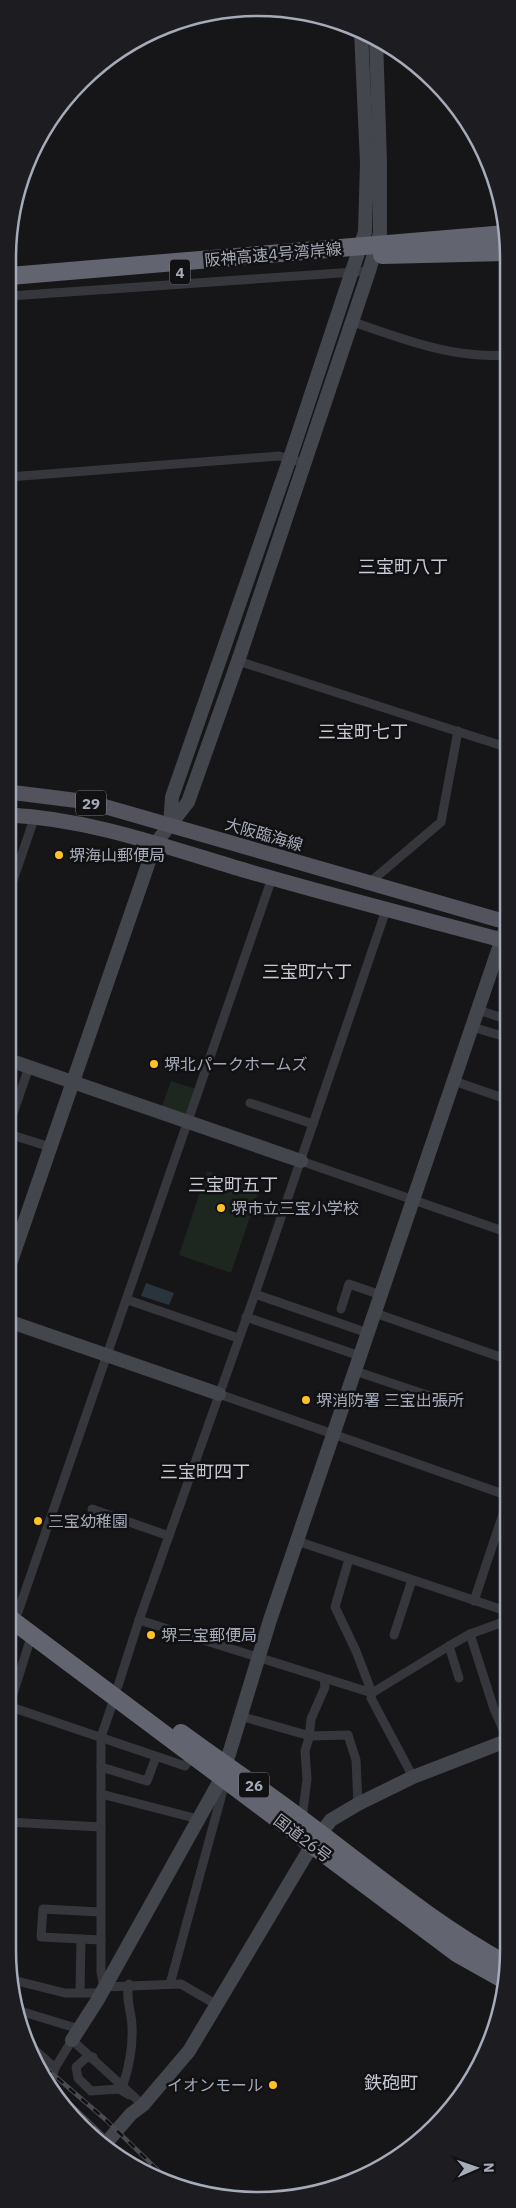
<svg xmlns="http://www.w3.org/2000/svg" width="516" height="2208" font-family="'IBM Plex Sans','Noto Sans JP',sans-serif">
  <rect width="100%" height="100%" fill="#161518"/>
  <g fill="#1d261f">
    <polygon points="171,1081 196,1089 187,1115 161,1109"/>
    <polygon points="207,1171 260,1188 231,1273 179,1255"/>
  </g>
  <polygon fill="#2a343d" points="146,1283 174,1293 169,1305 141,1296"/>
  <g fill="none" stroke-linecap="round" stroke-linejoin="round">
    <polyline stroke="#2a343d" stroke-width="2.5" points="215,2190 222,2195"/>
    <g stroke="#36373d" stroke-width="9">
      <polyline points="10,296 369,271"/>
      <path d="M353,322C403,339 453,359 506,355"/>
      <polyline points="9,477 279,456 305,463"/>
      <polyline points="238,661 506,747"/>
      <polyline points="369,883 441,822 458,731"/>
      <polyline points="9,892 35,816"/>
      <polyline points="478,1010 506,1019"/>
      <polyline points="472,1027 506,1037"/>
      <polyline points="454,1081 506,1099"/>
      <polyline points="250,1103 313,1124"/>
      <polyline points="9,1125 29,1067"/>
      <polyline points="9,1134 50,1147"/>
      <polyline points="301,1161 506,1232"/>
      <polyline points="255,1294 368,1333"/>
      <polyline points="128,1300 238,1338"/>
      <polyline points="341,1309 349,1284 381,1295"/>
      <polyline points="375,1313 506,1359"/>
      <polyline points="246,1317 360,1356"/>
      <polyline points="355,1371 436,1398"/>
      <polyline points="219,1394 506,1495"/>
      <polyline points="92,1509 169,1536"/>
      <polyline points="297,1541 506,1611"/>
      <polyline points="349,1559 335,1607 356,1651 372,1693 371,1698 413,1777"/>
      <polyline points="474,1601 506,1505"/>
      <polyline points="18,1612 272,878"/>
      <polyline points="139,1620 372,1693 449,1646 470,1634 506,1621"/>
      <polyline points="470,1634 494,1709 506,1736"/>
      <polyline points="394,1635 412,1580"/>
      <polyline points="449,1646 459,1678"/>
      <polyline points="118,1686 139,1620 255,1294 386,910"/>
      <polyline points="115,1696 101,1737 101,1972 104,1987 181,1984 217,2005"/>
      <polyline points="8,1706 185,1766 192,1756"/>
      <polyline points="8,1710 32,1634"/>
      <polyline points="240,1716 310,1736 348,1735 356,1760 358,1804"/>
      <polyline points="101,1767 147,1781 156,1757"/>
      <polyline points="101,1794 198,1819"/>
      <polyline points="302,1819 307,1779 305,1751 309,1738 311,1719 325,1687 324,1679"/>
      <polyline points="8,1822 101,1827"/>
      <polyline points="100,1912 43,1909 41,1937 101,1940"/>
      <polyline points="13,1980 65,1993 102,1993"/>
      <polyline points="170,1984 223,1790 222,1779"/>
      <polyline points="80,1992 81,1939"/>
      <polyline points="20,2011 79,2029"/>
      <polyline points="26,2042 55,2068"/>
      <polyline points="93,2057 86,2058 76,2067 78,2078 91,2091 119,2089 129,2095"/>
      <polyline points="50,2083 55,2068 72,2040 143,2105"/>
      <path d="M123,2085C129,2068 133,2045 132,2027C132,2012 125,2000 129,1984"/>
    </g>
    <g stroke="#44464d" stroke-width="14">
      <polyline points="170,825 172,797 290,458 365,232 367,163 361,31"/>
      <polyline points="9,1060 301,1161"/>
      <polyline points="8,1270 155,844 188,802 238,661 369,271 380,233 380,163 376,38"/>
      <polyline points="8,1321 219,1394"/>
      <polyline points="72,2040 97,2001 222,1777 270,1620 506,927"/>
      <polyline points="106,2143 131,2114 143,2105 189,2051 312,1845 331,1820 358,1804 413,1777 506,1741"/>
    </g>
    <g stroke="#52535c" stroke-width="15">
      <polyline points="9,792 89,802 506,922"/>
      <path d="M9,815C91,819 169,848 247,871C333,896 420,918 506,941"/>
    </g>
    <g stroke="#62646f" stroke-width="18">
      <polyline points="382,255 506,252"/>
      <polyline points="10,276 506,234"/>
      <polyline points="8,1617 458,1954 506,1981"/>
      <path d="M181,1733C220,1762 262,1789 301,1819C368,1869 433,1924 506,1964"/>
    </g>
    <g stroke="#494b52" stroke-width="4.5">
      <g id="rail">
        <polyline points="33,2057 106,2120 168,2180"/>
        <polyline points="53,2088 133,2164"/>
      </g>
    </g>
    <use href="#rail" stroke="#111013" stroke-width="2.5" stroke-dasharray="8" stroke-linecap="butt"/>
  </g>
  <g fill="#ffc126" stroke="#111013" stroke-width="2">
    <circle cx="59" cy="855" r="5"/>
    <circle cx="154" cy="1064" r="5"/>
    <circle cx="221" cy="1208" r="5"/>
    <circle cx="306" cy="1400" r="5"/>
    <circle cx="38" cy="1521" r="5"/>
    <circle cx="151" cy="1635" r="5"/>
    <circle cx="273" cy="2085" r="5"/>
  </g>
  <g text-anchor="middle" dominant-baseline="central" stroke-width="5" stroke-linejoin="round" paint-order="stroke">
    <g fill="#111013" stroke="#797c87" stroke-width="1">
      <rect x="170" y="259.5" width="20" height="25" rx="4"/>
      <rect x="76" y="790.5" width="30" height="25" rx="4"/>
      <rect x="239" y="1772.5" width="30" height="25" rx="4"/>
    </g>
    <g font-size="15" font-weight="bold" fill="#a6abb9">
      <text x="180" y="272">4</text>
      <text x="91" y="803">29</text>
      <text x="254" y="1785">26</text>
    </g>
    <g font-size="16" fill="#a6abb9" stroke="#111013">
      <text transform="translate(273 254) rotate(-5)">阪神高速4号湾岸線</text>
      <text transform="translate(264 834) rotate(16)">大阪臨海線</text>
      <text transform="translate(303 1838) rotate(37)">国道26号</text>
    </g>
    <g font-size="16" fill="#a6abb9" stroke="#111013" text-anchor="start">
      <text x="69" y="855">堺海山郵便局</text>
      <text x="164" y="1064">堺北パークホームズ</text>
      <text x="231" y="1208">堺市立三宝小学校</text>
      <text x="316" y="1400">堺消防署 三宝出張所</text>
      <text x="48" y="1521">三宝幼稚園</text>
      <text x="161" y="1635">堺三宝郵便局</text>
      <text x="263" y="2085" text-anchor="end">イオンモール</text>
    </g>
    <g font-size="18" fill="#c7cad5" stroke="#111013">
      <text x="403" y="566">三宝町八丁</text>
      <text x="363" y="731">三宝町七丁</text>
      <text x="307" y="971">三宝町六丁</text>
      <text x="233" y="1184">三宝町五丁</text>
      <text x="205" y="1471">三宝町四丁</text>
      <text x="391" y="2082">鉄砲町</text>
    </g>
  </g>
  <path d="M0 0H516V2208H0ZM258 16H258A242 242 0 0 1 500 258V1950A242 242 0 0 1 258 2192H258A242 242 0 0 1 16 1950V258A242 242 0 0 1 258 16Z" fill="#1d1c20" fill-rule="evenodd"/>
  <path fill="none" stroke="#a6abb9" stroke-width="2.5" d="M258 16H258A242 242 0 0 1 500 258V1950A242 242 0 0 1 258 2192H258A242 242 0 0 1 16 1950V258A242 242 0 0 1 258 16Z"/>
  <g transform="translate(476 2168) rotate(88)" stroke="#111013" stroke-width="4" paint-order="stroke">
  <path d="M0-4L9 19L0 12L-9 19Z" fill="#a6abb9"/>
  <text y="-8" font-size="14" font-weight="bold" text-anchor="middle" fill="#a6abb9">N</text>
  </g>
</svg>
